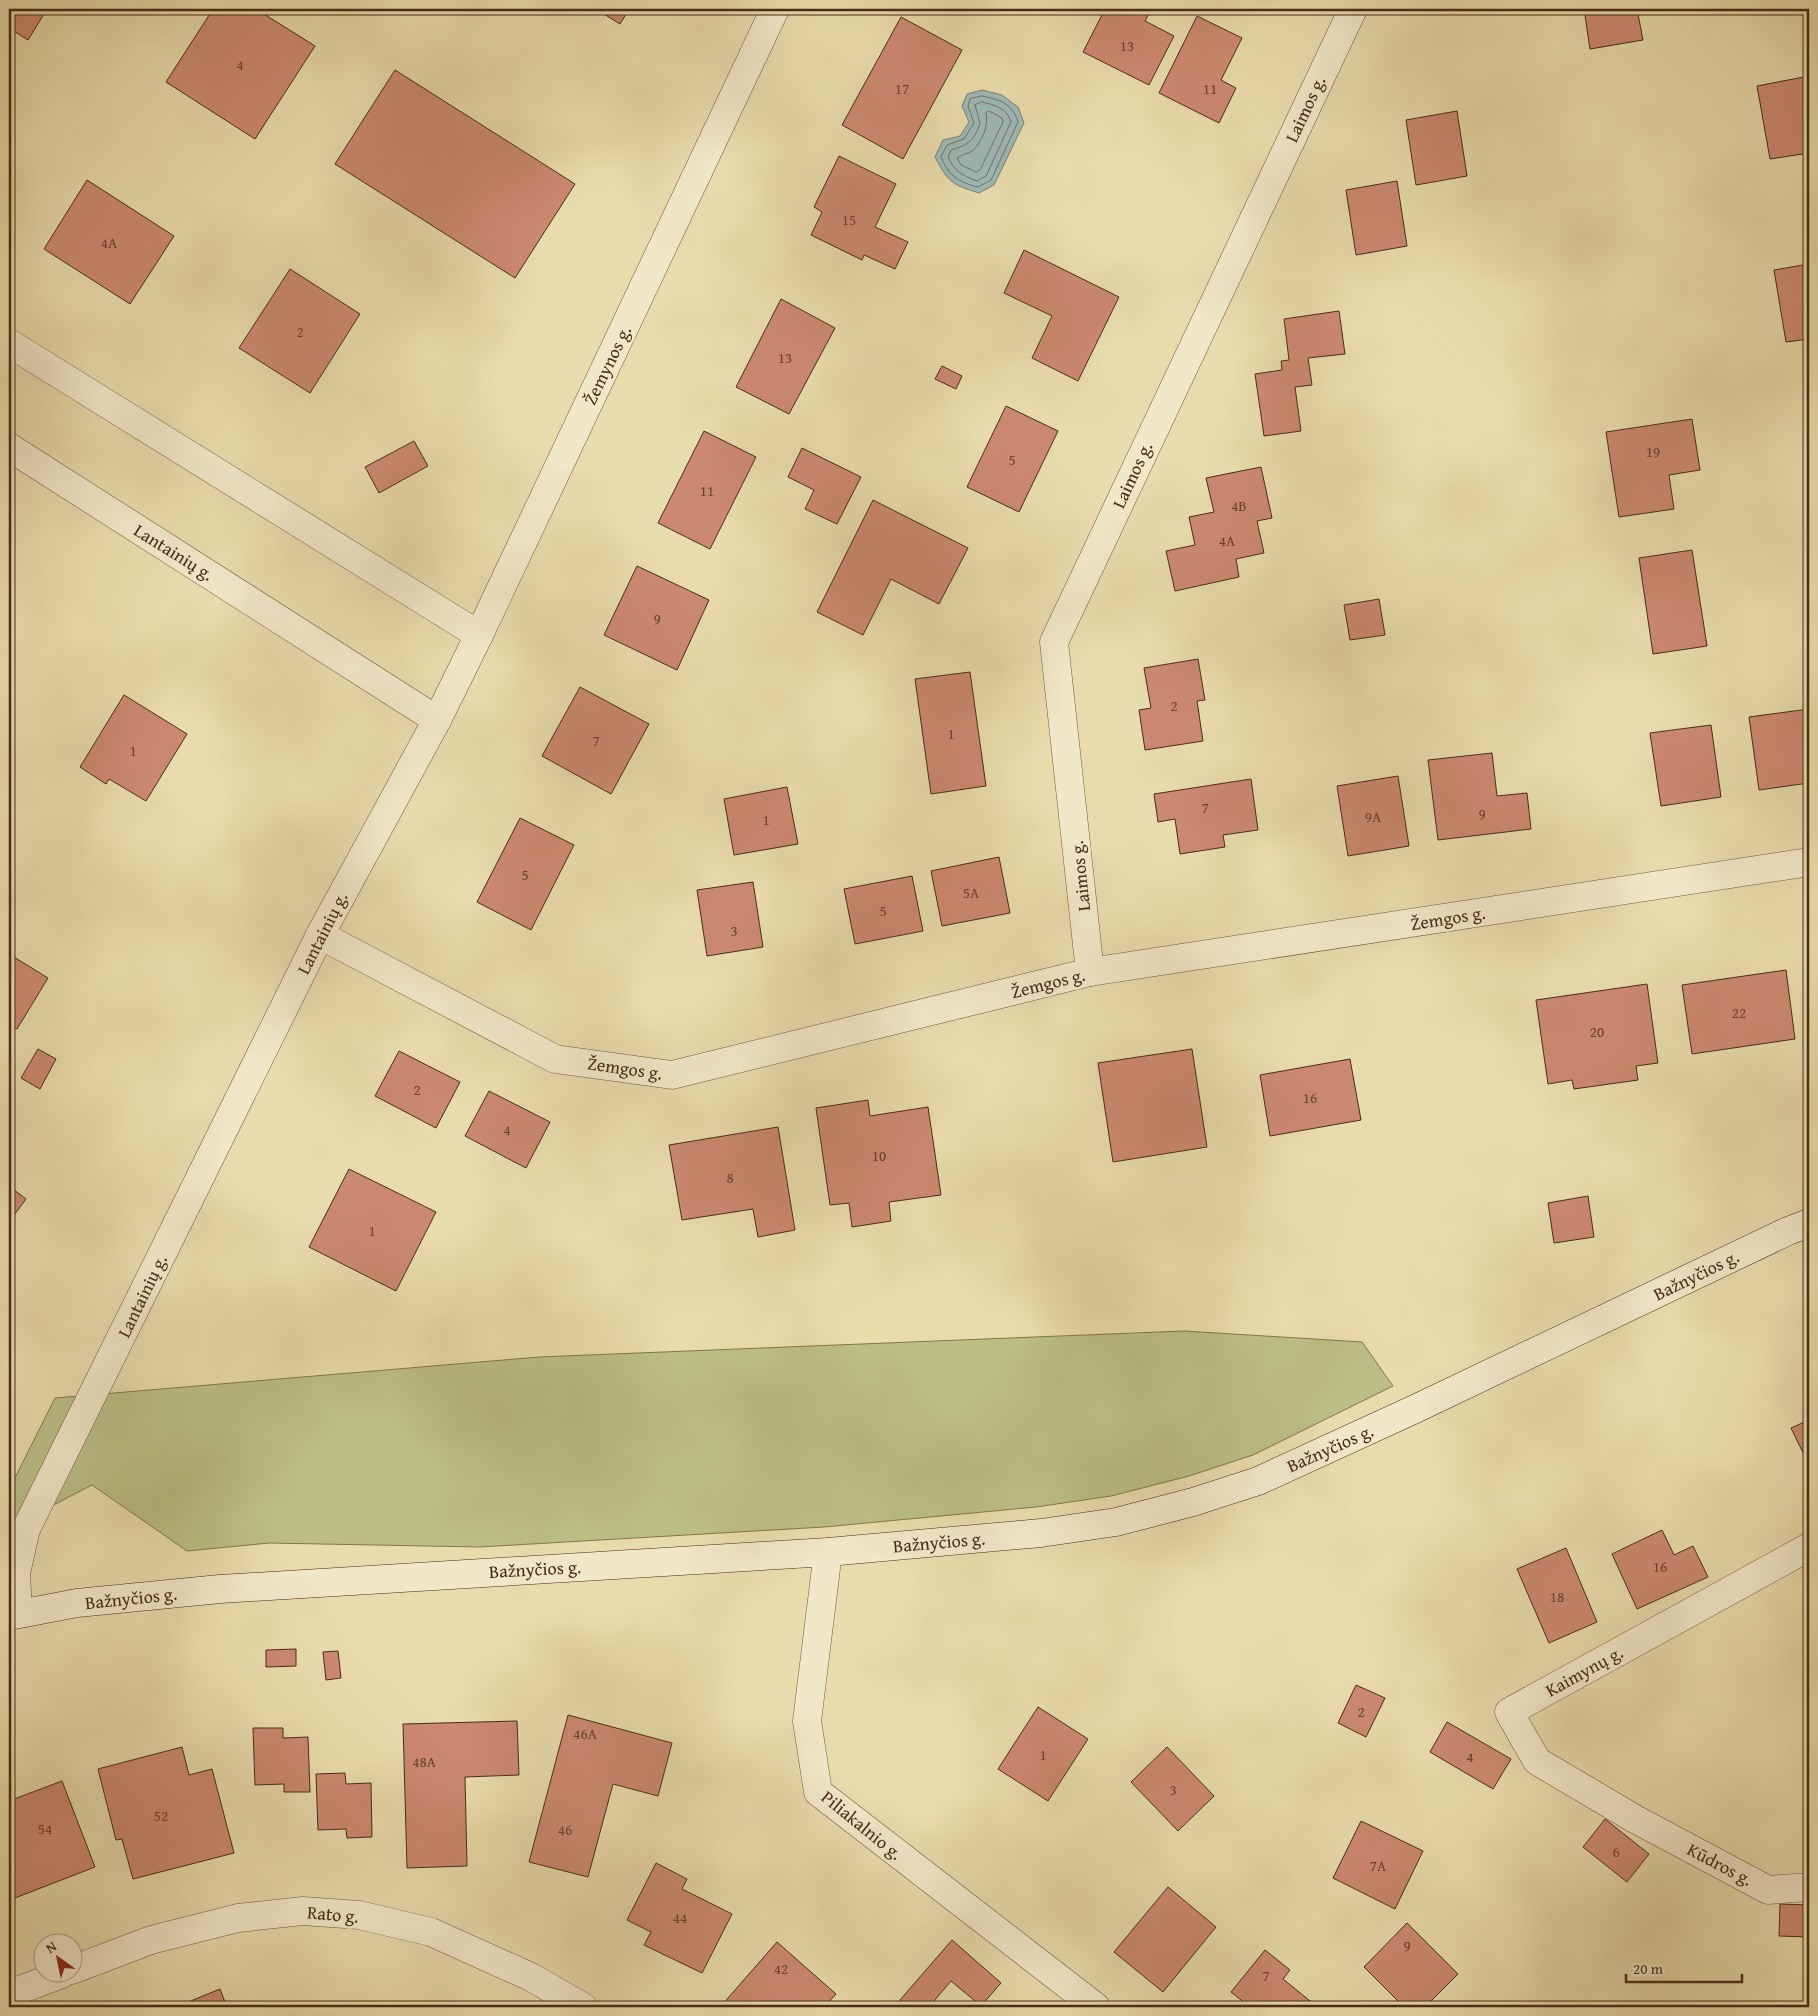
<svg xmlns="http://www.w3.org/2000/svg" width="1818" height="2016" font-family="'Gentium Book Plus',serif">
  <rect width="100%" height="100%" fill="#e9dcac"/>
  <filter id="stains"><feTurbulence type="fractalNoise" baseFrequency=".004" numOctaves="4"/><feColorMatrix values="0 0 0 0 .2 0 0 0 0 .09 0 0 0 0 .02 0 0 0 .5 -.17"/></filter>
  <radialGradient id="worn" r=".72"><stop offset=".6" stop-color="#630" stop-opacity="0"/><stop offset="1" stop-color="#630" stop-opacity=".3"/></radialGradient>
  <polygon fill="#bbbf86" stroke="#81764e" points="1184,1331 1362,1342 1393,1386 1253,1455 1189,1476 1111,1496 1036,1507 824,1527 480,1547 269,1543 187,1551 92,1485 9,1528 9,1490 55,1398 539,1357"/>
  <path fill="#9db8b6" stroke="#7b8076" d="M982,90L1002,95L1018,107L1024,123L994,185L979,193C951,184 949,183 935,157L943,140L960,136L969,122L962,106L967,94Z"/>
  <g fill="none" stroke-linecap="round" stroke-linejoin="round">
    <g stroke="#727266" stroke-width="1">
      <path d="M982,96C1001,100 1012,103 1018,122L991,180L978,187C958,182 949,176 941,157L947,145L964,139L974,123L968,106L970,99Z"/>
      <path d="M982,102C995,105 1007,108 1011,122L986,176L977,181C963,176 954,171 948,157L951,150C967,146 975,140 980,123L975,105Z"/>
      <path d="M989,111L1002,118L1003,122L980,170L976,172L961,165L957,158C961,155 967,154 972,151C982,142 989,126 986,113Z"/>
    </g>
  </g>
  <g fill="#cc8972" stroke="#472c16">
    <polygon points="9,9 47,9 28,40 9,28"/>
    <polygon points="213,9 256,9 315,46 255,139 166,82"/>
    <polygon points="596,9 629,9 620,24"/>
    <polygon points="1105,9 1151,9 1145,21 1174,36 1149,85 1083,52"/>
    <polygon points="1584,9 1637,9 1643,40 1590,49"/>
    <polygon points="1197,16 1242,38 1221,80 1236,88 1219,123 1159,93"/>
    <polygon points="901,17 962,50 903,159 842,125"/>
    <polygon points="395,70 575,184 515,278 335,164"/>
    <polygon points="1809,76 1809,153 1770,159 1757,86"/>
    <polygon points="1457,111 1467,176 1416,185 1406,120"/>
    <polygon points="839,156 896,184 875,227 908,242 895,269 864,255 862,260 811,235 822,212 814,207"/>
    <polygon points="87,180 174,236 130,304 44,249"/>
    <polygon points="1397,181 1407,246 1356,255 1346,190"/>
    <polygon points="1024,250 1119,297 1078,381 1032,358 1052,316 1004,293"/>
    <polygon points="1809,264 1809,339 1786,342 1774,270"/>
    <polygon points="290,269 360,314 310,393 239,348"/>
    <polygon points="781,299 835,328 789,414 736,387"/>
    <polygon points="1339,311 1345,354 1308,358 1312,385 1295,387 1301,431 1264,436 1255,374 1282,370 1281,361 1289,360 1284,319"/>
    <polygon points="942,366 962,376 956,389 935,379"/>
    <polygon points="1006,406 1058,431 1019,512 967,487"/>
    <polygon points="1692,419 1700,470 1669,475 1674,509 1619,517 1606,432"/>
    <polygon points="704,431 756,457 710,549 658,523"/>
    <polygon points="414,441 428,466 379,493 365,467"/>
    <polygon points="802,448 861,477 837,524 805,509 814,490 788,477"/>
    <polygon points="1261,467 1272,518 1257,521 1264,553 1236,559 1239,577 1175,591 1166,551 1195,545 1189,517 1214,512 1206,478"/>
    <polygon points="873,500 968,548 939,604 891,579 863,635 817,612"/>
    <polygon points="1692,550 1707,646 1653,654 1639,558"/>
    <polygon points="637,566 709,600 677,670 604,635"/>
    <polygon points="1379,599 1385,635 1350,640 1344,605"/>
    <polygon points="1198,659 1205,700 1197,701 1203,741 1145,750 1139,710 1151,708 1144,668"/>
    <polygon points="970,672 986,786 931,794 915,679"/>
    <polygon points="580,687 649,724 611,794 542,756"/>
    <polygon points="124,695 187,734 146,801 109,779 106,784 80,767"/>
    <polygon points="1809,709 1809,783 1759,790 1749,717"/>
    <polygon points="1711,725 1721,797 1661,806 1650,733"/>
    <polygon points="1492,753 1497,796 1527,793 1531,829 1438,840 1428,760"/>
    <polygon points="1398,776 1409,846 1348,856 1337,786"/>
    <polygon points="1251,779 1258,830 1223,835 1225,847 1180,854 1175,819 1158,822 1154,794"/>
    <polygon points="787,787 798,844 734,855 724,799"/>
    <polygon points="520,818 574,845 531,930 477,902"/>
    <polygon points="999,857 1010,913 942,926 931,871"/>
    <polygon points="912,876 923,931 855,944 844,889"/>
    <polygon points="753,882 763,947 707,956 697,890"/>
    <polygon points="9,954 48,978 17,1029 9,1024"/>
    <polygon points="1786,970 1795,1039 1692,1054 1682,985"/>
    <polygon points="1647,984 1658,1063 1636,1066 1638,1080 1574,1089 1572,1080 1548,1084 1536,1000"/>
    <polygon points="38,1049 56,1059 40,1089 21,1078"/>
    <polygon points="1192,1049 1207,1147 1113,1162 1098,1063"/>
    <polygon points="399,1051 460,1082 436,1128 375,1096"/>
    <polygon points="1350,1059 1361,1120 1270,1136 1260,1075"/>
    <polygon points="489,1091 550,1122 526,1168 465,1136"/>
    <polygon points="868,1100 870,1116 928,1107 941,1195 889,1202 891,1221 852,1227 849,1203 830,1205 816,1108"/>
    <polygon points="778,1127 795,1230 758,1237 753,1209 682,1220 669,1145"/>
    <polygon points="349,1169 436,1212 396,1291 309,1247"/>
    <polygon points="9,1186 26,1199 9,1222"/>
    <polygon points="1588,1196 1594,1237 1554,1243 1548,1203"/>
    <polygon points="1809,1420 1809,1465 1791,1428"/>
    <polygon points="1662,1530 1674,1555 1693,1546 1708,1577 1637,1609 1612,1554"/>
    <polygon points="1566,1548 1597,1622 1549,1643 1517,1569"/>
    <polygon points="296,1649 296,1666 266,1667 266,1650"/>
    <polygon points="338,1651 341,1678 326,1680 323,1652"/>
    <polygon points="1356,1685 1385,1698 1366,1737 1338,1723"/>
    <polygon points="1038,1707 1088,1739 1048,1801 998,1769"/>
    <polygon points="568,1715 672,1743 658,1796 613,1784 588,1877 529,1862"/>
    <polygon points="9,1717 15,1733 9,1735"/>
    <polygon points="517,1721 519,1775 465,1777 467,1866 407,1868 403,1724"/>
    <polygon points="1447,1722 1511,1759 1493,1789 1430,1752"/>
    <polygon points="253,1728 283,1728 283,1738 308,1737 310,1792 284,1792 284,1784 255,1785"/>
    <polygon points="182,1747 189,1775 212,1769 234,1853 133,1879 122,1839 116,1840 98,1769"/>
    <polygon points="1167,1747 1214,1796 1178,1831 1131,1782"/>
    <polygon points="345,1773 346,1784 371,1783 372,1837 347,1838 346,1829 318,1830 316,1774"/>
    <polygon points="62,1781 95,1867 15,1898 9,1882 9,1801"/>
    <polygon points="1605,1819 1649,1854 1627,1882 1583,1847"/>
    <polygon points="1361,1821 1423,1851 1395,1909 1333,1878"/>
    <polygon points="656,1863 687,1879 682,1889 732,1914 702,1973 644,1945 651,1932 627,1920"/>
    <polygon points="1168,1887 1216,1927 1163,1992 1114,1952"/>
    <polygon points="1780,1904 1809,1905 1809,1937 1779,1936"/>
    <polygon points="1407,1923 1458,1974 1425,2007 1404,2007 1364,1967"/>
    <polygon points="952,1940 1001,1983 981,2006 951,1981 929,2007 909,2007 900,2000"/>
    <polygon points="777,1942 836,1994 824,2007 723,2007 721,2006"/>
    <polygon points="1265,1950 1290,1970 1283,1979 1315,2005 1313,2007 1250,2007 1231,1992"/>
    <polygon points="220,1989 227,2007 176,2007"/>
  </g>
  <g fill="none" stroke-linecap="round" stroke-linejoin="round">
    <g stroke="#70583c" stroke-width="29">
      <g id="minor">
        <polyline points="9,343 479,635"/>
        <polyline points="9,447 437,720"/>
        <polyline points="320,935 555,1059 672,1075 1090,972 1809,862"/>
        <polyline points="1090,972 1054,642 1353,9"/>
        <polyline points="1809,1547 1509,1712 1537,1761 1635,1819 1768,1890 1809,1887"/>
        <polyline points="828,1552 807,1721 818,1792 1096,2007"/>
        <polyline points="18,1613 16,1573 26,1529 320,935 437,720 479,635 775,9"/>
        <polyline points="72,1970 151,1940 238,1918 303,1911 359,1915 431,1932 531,1977 583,2007"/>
        <polyline points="9,1994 62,1974"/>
      </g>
    </g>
    <g stroke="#472c16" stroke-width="29">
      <polyline id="secondary" points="9,1616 77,1603 220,1589 828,1552 1041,1533 1116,1522 1193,1502 1258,1481 1415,1409 1788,1231 1809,1223"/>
    </g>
    <use href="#minor" stroke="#f1e8c9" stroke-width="28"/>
    <use href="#secondary" stroke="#f1e8c9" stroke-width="28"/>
  </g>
  <g text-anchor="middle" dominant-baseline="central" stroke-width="5" stroke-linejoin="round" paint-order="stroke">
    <g font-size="15" fill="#68432d">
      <text x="1127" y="45">13</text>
      <text x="240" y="64">4</text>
      <text x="902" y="88">17</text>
      <text x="1210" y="88">11</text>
      <text x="849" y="219">15</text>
      <text x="109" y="242">4A</text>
      <text x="300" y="331">2</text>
      <text x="785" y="357">13</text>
      <text x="1653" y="451">19</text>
      <text x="1012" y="459">5</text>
      <text x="707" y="490">11</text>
      <text x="1239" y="505">4B</text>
      <text x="1227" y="540">4A</text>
      <text x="657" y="618">9</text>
      <text x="1174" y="705">2</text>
      <text x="951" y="733">1</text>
      <text x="596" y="740">7</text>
      <text x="133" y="750">1</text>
      <text x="1205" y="807">7</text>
      <text x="1482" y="813">9</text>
      <text x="1373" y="816">9A</text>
      <text x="766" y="819">1</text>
      <text x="525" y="874">5</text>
      <text x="971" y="892">5A</text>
      <text x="883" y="910">5</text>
      <text x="734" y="930">3</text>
      <text x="1739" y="1012">22</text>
      <text x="1597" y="1031">20</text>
      <text x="417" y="1089">2</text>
      <text x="1310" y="1097">16</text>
      <text x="507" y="1129">4</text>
      <text x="879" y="1155">10</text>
      <text x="730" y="1177">8</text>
      <text x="372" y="1230">1</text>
      <text x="1660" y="1566">16</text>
      <text x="1557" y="1596">18</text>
      <text x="1361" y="1711">2</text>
      <text x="585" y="1733">46A</text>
      <text x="1043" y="1754">1</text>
      <text x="1470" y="1756">4</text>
      <text x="424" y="1761">48A</text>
      <text x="1173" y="1789">3</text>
      <text x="161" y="1815">52</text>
      <text x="45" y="1828">54</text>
      <text x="565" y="1829">46</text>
      <text x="1616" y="1851">6</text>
      <text x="1378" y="1865">7A</text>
      <text x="680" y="1917">44</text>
      <text x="1407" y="1945">9</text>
      <text x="781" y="1968">42</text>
      <text x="1266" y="1975">7</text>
    </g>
    <g font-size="18" fill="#472c16" stroke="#f1e8c9">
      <text transform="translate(1305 109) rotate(-65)">Laimos g.</text>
      <text transform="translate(607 365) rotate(-64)">Žemynos g.</text>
      <text transform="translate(1132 475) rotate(-65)">Laimos g.</text>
      <text transform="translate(174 552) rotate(32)">Lantainių g.</text>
      <text transform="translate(1080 876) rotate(-96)">Laimos g.</text>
      <text transform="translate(1448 918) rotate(-9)">Žemgos g.</text>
      <text transform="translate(322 933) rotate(-63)">Lantainių g.</text>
      <text transform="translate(1048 983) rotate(-14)">Žemgos g.</text>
      <text transform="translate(625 1068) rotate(8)">Žemgos g.</text>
      <text transform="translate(1696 1275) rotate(-26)">Bažnyčios g.</text>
      <text transform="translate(142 1296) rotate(-64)">Lantainių g.</text>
      <text transform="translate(1330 1448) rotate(-24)">Bažnyčios g.</text>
      <text transform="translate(939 1542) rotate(-5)">Bažnyčios g.</text>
      <text transform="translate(535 1569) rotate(-3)">Bažnyčios g.</text>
      <text transform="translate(131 1598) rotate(-6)">Bažnyčios g.</text>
      <text transform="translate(1584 1671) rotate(-29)">Kaimynų g.</text>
      <text transform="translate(862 1825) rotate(39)">Piliakalnio g.</text>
      <text transform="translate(1720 1864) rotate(28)">Kūdros g.</text>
      <text transform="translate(333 1914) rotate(5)">Rato g.</text>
    </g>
  </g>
  <rect width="1818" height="2016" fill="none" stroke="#e9dcac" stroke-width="30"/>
  <rect x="10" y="10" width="1798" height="1996" fill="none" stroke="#472c16" stroke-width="2.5"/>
  <rect x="15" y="15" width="1788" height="1986" fill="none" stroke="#472c16"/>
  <g transform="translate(58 1958) rotate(327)"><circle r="24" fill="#f1e8c9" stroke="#ad9d81"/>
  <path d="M0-4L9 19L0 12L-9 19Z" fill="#8f2418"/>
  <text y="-8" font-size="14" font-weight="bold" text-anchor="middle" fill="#472c16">N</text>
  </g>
  <path d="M1626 1974v8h116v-8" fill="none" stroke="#472c16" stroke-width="2.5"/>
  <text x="1633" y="1974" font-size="15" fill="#472c16" stroke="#f1e8c9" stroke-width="4" paint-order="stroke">20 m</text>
  <rect width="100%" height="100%" filter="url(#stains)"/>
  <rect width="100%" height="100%" fill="url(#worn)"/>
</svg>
